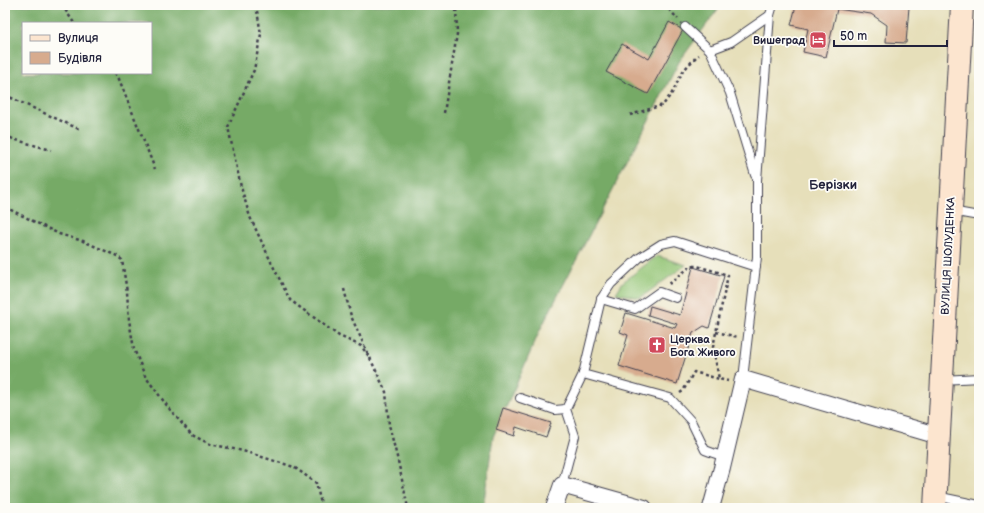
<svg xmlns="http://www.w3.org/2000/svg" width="984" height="513" font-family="'Balsamiq Sans',sans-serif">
  <rect width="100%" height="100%" fill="#fdfcf7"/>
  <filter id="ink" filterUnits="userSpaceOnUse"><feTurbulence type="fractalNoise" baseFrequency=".025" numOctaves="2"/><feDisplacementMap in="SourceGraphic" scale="8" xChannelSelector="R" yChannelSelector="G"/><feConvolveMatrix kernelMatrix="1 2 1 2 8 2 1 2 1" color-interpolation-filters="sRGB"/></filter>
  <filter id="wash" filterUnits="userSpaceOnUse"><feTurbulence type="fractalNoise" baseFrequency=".012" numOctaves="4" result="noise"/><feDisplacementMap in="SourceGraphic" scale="16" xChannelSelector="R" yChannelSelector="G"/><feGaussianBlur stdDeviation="0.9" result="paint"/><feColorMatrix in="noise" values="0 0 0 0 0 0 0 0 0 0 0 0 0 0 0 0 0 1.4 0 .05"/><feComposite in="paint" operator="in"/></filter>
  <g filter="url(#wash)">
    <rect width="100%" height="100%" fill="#e6dfba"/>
    <polygon fill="#93c475" stroke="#5a7358" points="657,256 686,265 640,298 616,293 623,282"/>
    <path fill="#76aa66" stroke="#4c6650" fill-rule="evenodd" d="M5,5H721L679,62L541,328L493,437L483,508H5ZM23,23H151V73H23Z"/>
    <g id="blocks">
      <g fill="#d7ab8e">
        <polygon points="804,5 898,5 909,7 906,43 886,42 887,25 871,14 837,9 826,57 803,52 808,29 791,25 796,6 804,7"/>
        <polygon points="669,22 683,30 648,94 606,72 622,44 649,59"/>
        <polygon points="693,267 724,276 709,328 704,326 693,333 677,384 619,366 628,335 620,332 626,313 675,328 677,324 648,315 650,306 680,315"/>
        <polygon points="503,408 551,423 546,437 516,427 514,436 496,430"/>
      </g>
    </g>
  </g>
  <g filter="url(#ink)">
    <use href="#blocks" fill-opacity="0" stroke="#3f3e4e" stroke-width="1"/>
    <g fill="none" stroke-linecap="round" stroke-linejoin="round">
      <g stroke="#3f3e4e" stroke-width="10">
        <g id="lane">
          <polyline points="685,27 710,50 730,93 755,175"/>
          <polyline points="710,50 731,42 770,15"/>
          <polyline points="951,211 979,216"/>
          <polyline points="601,299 635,309 659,292 676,298"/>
          <polyline points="743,379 757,257 757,180 770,15 773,5"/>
          <polyline points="942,380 979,378"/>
          <polyline points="520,398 555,410 566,409"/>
          <polyline points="725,457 713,453 705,450 691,421 670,398 583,374 601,299 611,284 639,258 661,244 675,241 756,267"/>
          <polyline points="562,485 575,436 566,409 583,374"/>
          <polyline points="936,496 979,505"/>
        </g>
      </g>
      <g stroke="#3f3e4e" stroke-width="18">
        <g id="street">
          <polyline points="554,508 562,485 644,508"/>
          <polyline points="711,508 722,468 743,379 939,436"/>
        </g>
      </g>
      <g stroke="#3f3e4e" stroke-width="24">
        <polyline id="secondary" points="935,508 962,5"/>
      </g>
      <g stroke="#3f3e4e" stroke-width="2.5" stroke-dasharray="3 3" stroke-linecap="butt">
        <polyline points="62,5 74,23"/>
        <polyline points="256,5 261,34 254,70 228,127 241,187 250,217 273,266 290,300 339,336 361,346 371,359"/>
        <polyline points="665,5 678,19"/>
        <polyline points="115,73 119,79 155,169"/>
        <polyline points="5,95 79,129"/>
        <polyline points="444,113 457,34 456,5"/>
        <polyline points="630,115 663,105 672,93 683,71 696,57 699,55"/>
        <polyline points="5,135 13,139 51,150"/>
        <polyline points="5,207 59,234 83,241 117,256 122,260 127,292 129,320 134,349 145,376 171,411 192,435 210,444 243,451 294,467 316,483 322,508"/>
        <polyline points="669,284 691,266 697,266 728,275 713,347 719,379 728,381"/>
        <polyline points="344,289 351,316 368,354"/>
        <polyline points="716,332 738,337"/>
        <polyline points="370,358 386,392 389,425 398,461 408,508"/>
        <polyline points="680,393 683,391 694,372 719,379"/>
      </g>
      <use href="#lane" stroke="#fff" stroke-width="8"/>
      <use href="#street" stroke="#fff" stroke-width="16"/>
      <use href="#secondary" stroke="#fce5cf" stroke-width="22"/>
    </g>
  </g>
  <defs>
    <g id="hotel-square" transform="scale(0.9)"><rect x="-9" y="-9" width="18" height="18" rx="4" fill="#d1495b" stroke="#fdfcf7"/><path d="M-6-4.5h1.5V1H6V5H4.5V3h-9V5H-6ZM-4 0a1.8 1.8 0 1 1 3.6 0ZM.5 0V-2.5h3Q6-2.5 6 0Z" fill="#fff"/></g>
    <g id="church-square" transform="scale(0.9)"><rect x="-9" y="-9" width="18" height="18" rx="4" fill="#d1495b" stroke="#fdfcf7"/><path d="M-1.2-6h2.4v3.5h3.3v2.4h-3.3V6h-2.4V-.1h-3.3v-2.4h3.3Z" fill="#fff"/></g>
  </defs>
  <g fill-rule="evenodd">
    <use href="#hotel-square" x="818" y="40"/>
    <use href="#church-square" x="657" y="345"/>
  </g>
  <g text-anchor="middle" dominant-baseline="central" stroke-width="3.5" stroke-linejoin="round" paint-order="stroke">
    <g font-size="11" font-weight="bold" fill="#22223b" stroke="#fdfcf7" text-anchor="end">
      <text x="805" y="40">Вишеград</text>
      <text x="670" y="339" text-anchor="start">Церква<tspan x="670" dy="13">Бога Живого</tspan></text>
    </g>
    <g font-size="11" fill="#22223b" stroke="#fdfcf7">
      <text transform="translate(948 256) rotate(-87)">ВУЛИЦЯ ШОЛУДЕНКА</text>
    </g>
    <g font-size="13" font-weight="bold" fill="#22223b" stroke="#fdfcf7">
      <text x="833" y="185">Берізки</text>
    </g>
  </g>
  <rect width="984" height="513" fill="none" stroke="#fdfcf7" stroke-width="20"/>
  <rect x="22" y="22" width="130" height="52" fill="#fdfcf7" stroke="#a5a5ac"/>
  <rect x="30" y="35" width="20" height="6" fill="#fce5cf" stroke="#a5a5ac"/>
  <text x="58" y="42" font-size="12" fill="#22223b">Вулиця</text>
  <rect x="30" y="52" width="20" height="12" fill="#d7ab8e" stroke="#a5a5ac"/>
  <text x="58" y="62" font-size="12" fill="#22223b">Будівля</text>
  <path d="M834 40v6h113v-6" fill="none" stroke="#22223b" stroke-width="2"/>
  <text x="840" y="40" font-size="12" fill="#22223b" stroke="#fdfcf7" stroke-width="3" paint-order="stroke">50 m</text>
</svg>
